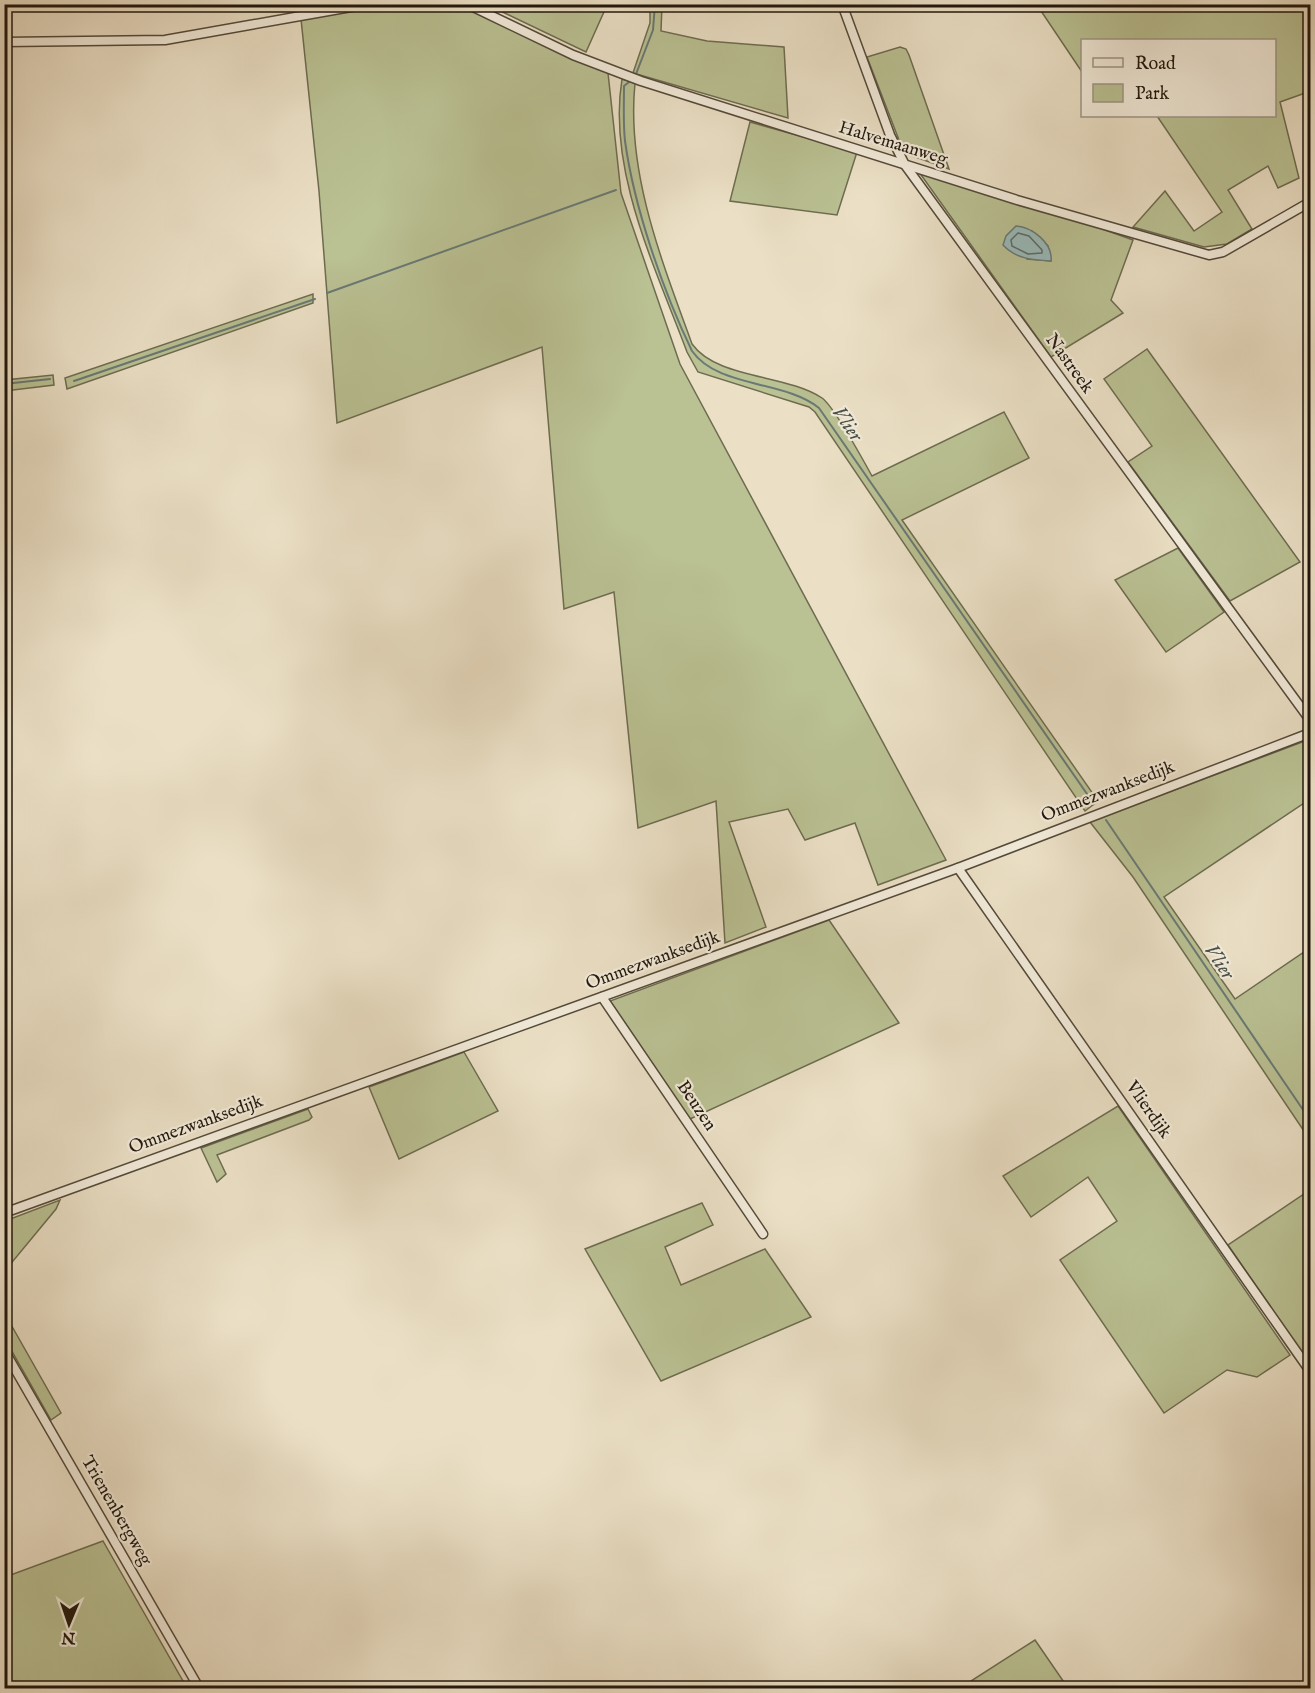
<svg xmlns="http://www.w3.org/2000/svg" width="1315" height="1693" font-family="'IM FELL English',serif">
  <rect width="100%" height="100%" fill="#ebe0c6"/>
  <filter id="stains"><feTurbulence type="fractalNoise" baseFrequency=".00333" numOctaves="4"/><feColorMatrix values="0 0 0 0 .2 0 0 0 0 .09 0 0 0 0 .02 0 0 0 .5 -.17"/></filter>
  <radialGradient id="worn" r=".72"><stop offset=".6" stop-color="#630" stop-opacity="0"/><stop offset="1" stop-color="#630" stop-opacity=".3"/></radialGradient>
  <g fill="#bac193" stroke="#6d6c50" stroke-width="1.5" fill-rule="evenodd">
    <polygon points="385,5 468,5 608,73 621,193 680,364 946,860 878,885 855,823 805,840 788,809 729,822 766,927 725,943 716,801 638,828 614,592 564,609 542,347 337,423 319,191 301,19"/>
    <polygon points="488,5 607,4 607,5 586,52"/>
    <polygon points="650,5 662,5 661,31 707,41 784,47 788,118 633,73 650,23"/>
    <polygon points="1037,5 1310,5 1310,101 1308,92 1280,102 1299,178 1278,188 1268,166 1228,190 1252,229 1227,244 1204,247 1133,227 1165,191 1194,231 1222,212 1157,116 1274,116 1274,40 1082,40 1082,72"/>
    <polygon points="900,47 906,49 909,55 949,169 904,153 867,57"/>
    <path d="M622,79L635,83C626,173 662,261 692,344C717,379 786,374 822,398C834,406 863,460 872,476L1004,412L1029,458L902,520L1098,801L1085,811L815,412L809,407L698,372L687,352C656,269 607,170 622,79Z"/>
    <polygon points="750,122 857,152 837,215 730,201"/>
    <path d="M919,172L1058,213L1133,240L1111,300L1123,313L1051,357ZM1032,231L1048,246L1051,261L1027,259Z"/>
    <polygon points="313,294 313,303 67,389 65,378"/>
    <polygon points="1147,349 1300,562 1230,601 1128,462 1152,446 1104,379"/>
    <polygon points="53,375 54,385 5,391 5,380"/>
    <polygon points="1178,548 1224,612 1166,652 1115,580"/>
    <polygon points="1310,739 1310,799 1164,897 1235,999 1310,948 1310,1097 1305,1101 1310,1110 1310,1140 1133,877 1090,822"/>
    <polygon points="829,920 899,1023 690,1119 610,1001"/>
    <polygon points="464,1052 498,1111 399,1159 369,1087"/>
    <polygon points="1118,1106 1290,1355 1257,1377 1227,1370 1164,1413 1060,1260 1117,1221 1088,1177 1031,1217 1003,1176"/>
    <polygon points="308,1109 312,1117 309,1120 217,1155 226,1174 217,1182 201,1148"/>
    <polygon points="1310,1190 1310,1364 1228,1245"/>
    <polygon points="60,1200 56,1209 8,1267 6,1273 11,1280 5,1284 5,1221"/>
    <polygon points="702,1203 713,1225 665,1247 681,1285 765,1249 811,1317 661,1381 585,1249"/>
    <polygon points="5,1314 61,1413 51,1420 5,1339"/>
    <polygon points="103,1541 187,1688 5,1688 5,1577"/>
    <polygon points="1035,1640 1068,1688 960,1688"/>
  </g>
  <path fill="#9bb" stroke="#697975" stroke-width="1.5" d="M1016,226C1032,227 1053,243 1051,261C1033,260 1016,259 1003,245L1006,236Z"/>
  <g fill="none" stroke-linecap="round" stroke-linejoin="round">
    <polygon stroke="#5c6964" stroke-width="1.5" points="1018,233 1029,236 1042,250 1042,253 1028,254 1012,246 1011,240"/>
    <g stroke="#697975" stroke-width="2">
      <polyline points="636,74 653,30 655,4"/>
      <path d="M629,82L624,86C624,104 623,123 625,141C634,207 663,291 692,351C718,388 784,380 819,408L1094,804"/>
      <polyline points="327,293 616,190"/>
      <polyline points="74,381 315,299"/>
      <polyline points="4,384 50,379"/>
      <polyline points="1106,820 1310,1120"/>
    </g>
    <g stroke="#53493a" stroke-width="11">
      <g id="minor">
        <polyline points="467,4 573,55 641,81 1017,200 1209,255 1223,252 1310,202"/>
        <polyline points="842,4 890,135 905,165 1310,720"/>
        <polyline points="4,42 165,40 368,4"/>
        <polyline points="958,868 1310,1371"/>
        <polyline points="602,997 763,1234"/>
        <polyline points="4,1213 958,868 1310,733"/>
        <polyline points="4,1350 199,1688"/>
      </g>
    </g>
    <use href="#minor" stroke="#f2ebda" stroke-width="8"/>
  </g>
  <g text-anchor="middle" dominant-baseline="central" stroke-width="4.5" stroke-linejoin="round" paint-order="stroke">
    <g font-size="18" fill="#20170c" stroke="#f2ebda">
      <text transform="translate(893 144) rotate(17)">Halvemaanweg</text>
      <text transform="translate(1069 364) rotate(54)">Nastreek</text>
      <text transform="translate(1108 792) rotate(-21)">Ommezwanksedijk</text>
      <text transform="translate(653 961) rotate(-20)">Ommezwanksedijk</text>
      <text transform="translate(696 1106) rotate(56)">Beuzen</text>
      <text transform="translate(1148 1110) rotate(55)">Vlierdijk</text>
      <text transform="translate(196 1125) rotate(-20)">Ommezwanksedijk</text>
      <text transform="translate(116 1511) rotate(60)">Trienenbergweg</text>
    </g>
    <g font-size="20" font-style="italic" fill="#4a5049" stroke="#f2ebda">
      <text transform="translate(847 424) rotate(55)">Vlier</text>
      <text transform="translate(1219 962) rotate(56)">Vlier</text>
    </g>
  </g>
  <rect width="1315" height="1693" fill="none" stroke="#ebe0c6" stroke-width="24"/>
  <rect x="6" y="6" width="1303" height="1681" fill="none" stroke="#20170c" stroke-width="3"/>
  <rect x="12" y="12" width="1291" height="1669" fill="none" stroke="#20170c" stroke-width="1.5"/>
  <rect x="1081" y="39" width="195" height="78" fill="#f2ebda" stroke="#9e9688" stroke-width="1.5"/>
  <rect x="1093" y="58" width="30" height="9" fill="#f2ebda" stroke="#9e9688" stroke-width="1.5"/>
  <text x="1135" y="69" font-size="18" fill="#20170c">Road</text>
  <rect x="1093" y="84" width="30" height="18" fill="#bac193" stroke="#9e9688" stroke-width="1.5"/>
  <text x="1135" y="99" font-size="18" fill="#20170c">Park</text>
  <g transform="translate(69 1624) rotate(182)" stroke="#f2ebda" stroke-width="4.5" paint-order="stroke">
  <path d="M0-4.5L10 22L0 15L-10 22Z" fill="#20170c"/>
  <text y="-9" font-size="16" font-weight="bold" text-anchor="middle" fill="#20170c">N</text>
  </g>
  <rect width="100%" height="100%" filter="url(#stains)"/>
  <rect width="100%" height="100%" fill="url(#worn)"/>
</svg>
